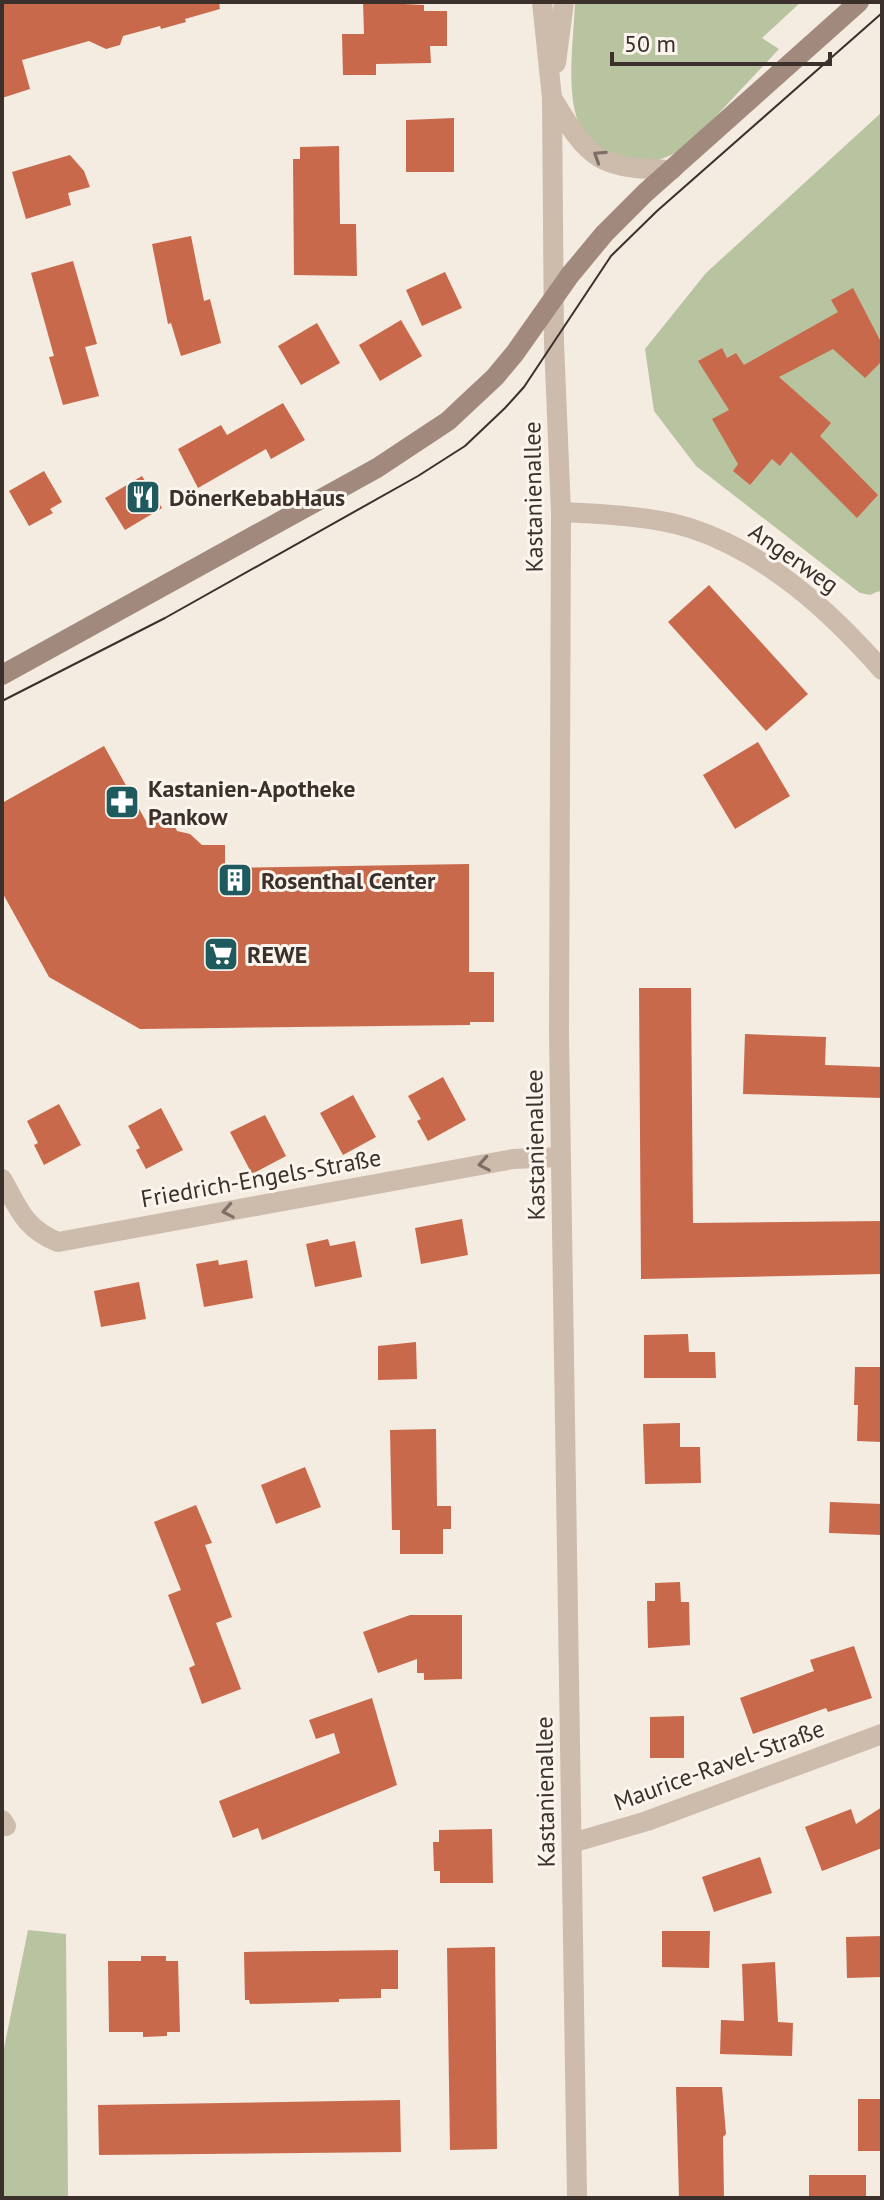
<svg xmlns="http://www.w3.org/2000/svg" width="884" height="2200" font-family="'PT Sans',sans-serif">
  <rect width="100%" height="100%" fill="#f4ebe1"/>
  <g fill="#b8c4a0">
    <path d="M575,2H801L762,38L779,49L689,145C665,160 642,170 615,156C602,149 590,142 582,129C564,100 574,37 575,2Z"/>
    <polygon points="882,112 882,596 879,591 870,595 860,593 696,466 654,411 645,349 706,273"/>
    <polygon points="28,1930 66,1934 68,2198 2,2198 2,2058"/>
  </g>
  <g fill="#c8694b">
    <polygon points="2,2 219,2 220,9 185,19 186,22 161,29 160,26 123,36 120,45 106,49 89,41 22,60 30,89 2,98"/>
    <polygon points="363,2 424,5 424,11 447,11 447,46 430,46 431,63 376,64 376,75 343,75 342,34 364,34"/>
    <polygon points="454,118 454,172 406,172 406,120"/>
    <polygon points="339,146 340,224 356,224 357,276 294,275 293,159 300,159 300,147"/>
    <polygon points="70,155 84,171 90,187 68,193 71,205 26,219 12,172"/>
    <polygon points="191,236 204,301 210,299 221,343 181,356 171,323 168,324 152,244"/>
    <polygon points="73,261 97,344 85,347 99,396 63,405 49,357 54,356 31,273"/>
    <polygon points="445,272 462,308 422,326 406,290"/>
    <polygon points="853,288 882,344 882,361 865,378 833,349 779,377 831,423 820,436 878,495 857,518 791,452 780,466 772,459 750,485 733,471 738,464 712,419 729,410 698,361 722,348 727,358 736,353 744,365 838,312 831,300"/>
    <polygon points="401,320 422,356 380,381 359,345"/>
    <polygon points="317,323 340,363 301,385 278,346"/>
    <polygon points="283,403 305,440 271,459 266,449 198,488 178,449 221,425 227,435"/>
    <polygon points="44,471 62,502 50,509 53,513 29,526 9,491"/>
    <polygon points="142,476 162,508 125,530 105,498"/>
    <polygon points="709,585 808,694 766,731 668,622"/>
    <polygon points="758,742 790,796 735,829 703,775"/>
    <polygon points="104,746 147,823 167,810 177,831 190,834 202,845 225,845 225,868 469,864 469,972 494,972 494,1022 470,1022 470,1025 140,1029 49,977 2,892 2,803"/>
    <polygon points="639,988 691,988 693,1223 882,1221 882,1274 641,1279"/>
    <polygon points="745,1034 826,1037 825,1065 882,1067 882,1098 743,1094"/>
    <polygon points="443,1077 466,1120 428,1141 417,1121 421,1119 408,1096"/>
    <polygon points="353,1095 376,1137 343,1155 320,1113"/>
    <polygon points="59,1104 81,1145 44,1165 34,1145 38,1143 27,1121"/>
    <polygon points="161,1108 183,1150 146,1169 136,1150 140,1148 128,1126"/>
    <polygon points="265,1115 286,1156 252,1174 230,1132"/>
    <polygon points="462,1219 468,1255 421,1264 415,1228"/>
    <polygon points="328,1239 330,1246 355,1241 362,1277 315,1287 306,1244"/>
    <polygon points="218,1260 219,1265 247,1260 253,1298 204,1307 196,1264"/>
    <polygon points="139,1282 146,1319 101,1327 94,1291"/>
    <polygon points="688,1334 689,1352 715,1352 716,1378 644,1378 644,1335"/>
    <polygon points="416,1342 417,1379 378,1380 378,1346"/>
    <polygon points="855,1367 882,1367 882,1442 857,1441 858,1405 854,1405"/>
    <polygon points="680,1423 680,1447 700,1447 701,1483 645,1484 643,1424"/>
    <polygon points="436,1429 437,1506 451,1506 451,1529 443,1529 443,1554 400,1554 400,1530 392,1530 390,1430"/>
    <polygon points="305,1467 321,1507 276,1524 261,1485"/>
    <polygon points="830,1502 882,1504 882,1535 829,1533"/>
    <polygon points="196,1505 212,1543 205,1545 232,1617 216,1623 241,1689 202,1704 189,1668 195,1665 168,1595 181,1590 154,1522"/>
    <polygon points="680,1582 681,1602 689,1602 690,1645 648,1648 647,1601 655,1601 655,1583"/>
    <polygon points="410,1615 462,1615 462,1679 424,1680 424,1673 417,1673 417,1659 378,1673 363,1632"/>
    <polygon points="854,1646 872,1698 828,1712 826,1708 753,1734 740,1698 814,1671 810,1660"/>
    <polygon points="372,1698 397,1785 262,1840 258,1828 233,1838 219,1801 340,1753 334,1733 316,1739 309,1720"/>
    <polygon points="684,1716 684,1758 650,1758 650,1717"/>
    <polygon points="882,1807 882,1848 822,1871 805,1827 851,1809 856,1824"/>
    <polygon points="492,1829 493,1883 440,1883 440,1871 434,1871 433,1842 439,1842 439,1830"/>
    <polygon points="760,1857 772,1893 714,1912 702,1877"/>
    <polygon points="662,1931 710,1931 709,1968 662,1967"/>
    <polygon points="882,1936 882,1977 847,1978 846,1937"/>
    <polygon points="495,1947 497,2149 450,2150 447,1948"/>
    <polygon points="398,1950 398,1989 381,1989 381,1998 339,1999 339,2002 250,2004 249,2000 245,2000 244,1952"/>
    <polygon points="141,1956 166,1956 166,1961 178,1961 180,2032 167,2032 167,2036 143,2037 143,2032 109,2032 108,1961 141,1961"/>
    <polygon points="775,1962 778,2022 793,2023 792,2056 720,2054 721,2020 744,2021 742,1964"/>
    <polygon points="676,2087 722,2087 726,2134 723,2137 724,2198 679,2198"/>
    <rect x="858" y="2099" width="24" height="52"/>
    <polygon points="400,2100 401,2152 99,2155 98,2105"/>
    <rect x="809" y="2175" width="57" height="23"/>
  </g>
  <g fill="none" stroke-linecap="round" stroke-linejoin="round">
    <g stroke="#cdbbac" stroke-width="20">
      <path d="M561,512C601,514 652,516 690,528C767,553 830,611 882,670"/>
      <path d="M2,1179C19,1209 24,1228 58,1242L513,1159L561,1157"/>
      <polyline points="2,1820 6,1826"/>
      <polyline points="572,1843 647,1821 882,1734"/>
    </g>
    <g stroke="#cdbbac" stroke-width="20">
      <polyline points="542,2 552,98 554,343 561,512 559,1033 577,2198"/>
      <polyline points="556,63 564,2"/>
      <path d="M552,98C590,161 598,168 672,170"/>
    </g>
    <polyline stroke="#a18a7d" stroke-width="20" points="2,675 377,468 448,421 495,377 515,353 570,275 604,234 645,193 859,2"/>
    <polyline stroke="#3b302b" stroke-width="2" points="2,701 165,618 418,476 465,446 505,408 524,387 611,256 657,211 882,13"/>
  </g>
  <defs><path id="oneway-chevron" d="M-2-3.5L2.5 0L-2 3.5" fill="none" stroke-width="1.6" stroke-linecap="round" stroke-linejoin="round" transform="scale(2)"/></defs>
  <g stroke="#7d6f65">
    <use href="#oneway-chevron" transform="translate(599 156) rotate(-147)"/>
    <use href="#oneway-chevron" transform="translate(484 1164) rotate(170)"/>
    <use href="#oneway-chevron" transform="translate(228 1211) rotate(170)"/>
  </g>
  <defs>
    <g id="restaurant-square" transform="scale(1.8)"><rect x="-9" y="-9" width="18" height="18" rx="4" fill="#1f5a5e" stroke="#fbf5ee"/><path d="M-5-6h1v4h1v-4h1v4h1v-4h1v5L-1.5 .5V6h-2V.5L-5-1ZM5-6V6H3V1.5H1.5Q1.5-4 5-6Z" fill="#fff"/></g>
    <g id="pharmacy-square" transform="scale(1.8)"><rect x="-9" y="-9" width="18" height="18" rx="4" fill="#1f5a5e" stroke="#fbf5ee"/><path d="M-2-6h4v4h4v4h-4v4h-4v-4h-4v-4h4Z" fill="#fff"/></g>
    <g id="building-square" transform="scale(1.8)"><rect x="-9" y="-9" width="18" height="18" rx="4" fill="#1f5a5e" stroke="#fbf5ee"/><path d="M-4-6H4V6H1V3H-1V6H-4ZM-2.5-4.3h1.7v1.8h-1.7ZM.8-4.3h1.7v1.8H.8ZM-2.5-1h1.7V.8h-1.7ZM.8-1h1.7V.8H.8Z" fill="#fff"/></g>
    <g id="supermarket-square" transform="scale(1.8)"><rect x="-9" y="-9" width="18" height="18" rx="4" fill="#1f5a5e" stroke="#fbf5ee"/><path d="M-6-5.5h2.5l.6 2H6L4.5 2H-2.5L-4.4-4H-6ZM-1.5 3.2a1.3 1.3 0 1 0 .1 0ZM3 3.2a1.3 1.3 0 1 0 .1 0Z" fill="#fff"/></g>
  </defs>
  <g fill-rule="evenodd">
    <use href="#restaurant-square" x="143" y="497"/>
    <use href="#pharmacy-square" x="122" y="802"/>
    <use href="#building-square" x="235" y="880"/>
    <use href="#supermarket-square" x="221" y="954"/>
  </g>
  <g text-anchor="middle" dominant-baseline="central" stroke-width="6" stroke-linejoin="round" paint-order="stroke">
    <g font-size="24" font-weight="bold" fill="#3b302b" stroke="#fbf5ee" text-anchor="start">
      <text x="169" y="497">DönerKebabHaus</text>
      <text x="148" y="788">Kastanien-Apotheke<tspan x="148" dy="28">Pankow</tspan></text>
      <text x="261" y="880">Rosenthal Center</text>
      <text x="247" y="954">REWE</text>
    </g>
    <g font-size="24" fill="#3b302b" stroke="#fbf5ee">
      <text transform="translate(533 497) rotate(-91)">Kastanienallee</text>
      <text transform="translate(794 558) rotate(35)">Angerweg</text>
      <text transform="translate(535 1145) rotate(-91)">Kastanienallee</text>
      <text transform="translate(261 1178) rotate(-10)">Friedrich-Engels-Straße</text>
      <text transform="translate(719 1765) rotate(-20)">Maurice-Ravel-Straße</text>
      <text transform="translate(545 1792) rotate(-91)">Kastanienallee</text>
    </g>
  </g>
  <rect width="884" height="2200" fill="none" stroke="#3b302b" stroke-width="8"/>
  <path d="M612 52v12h218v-12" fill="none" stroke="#3b302b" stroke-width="4"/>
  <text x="624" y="52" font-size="24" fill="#3b302b" stroke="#fbf5ee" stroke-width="6" paint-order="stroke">50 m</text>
</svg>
